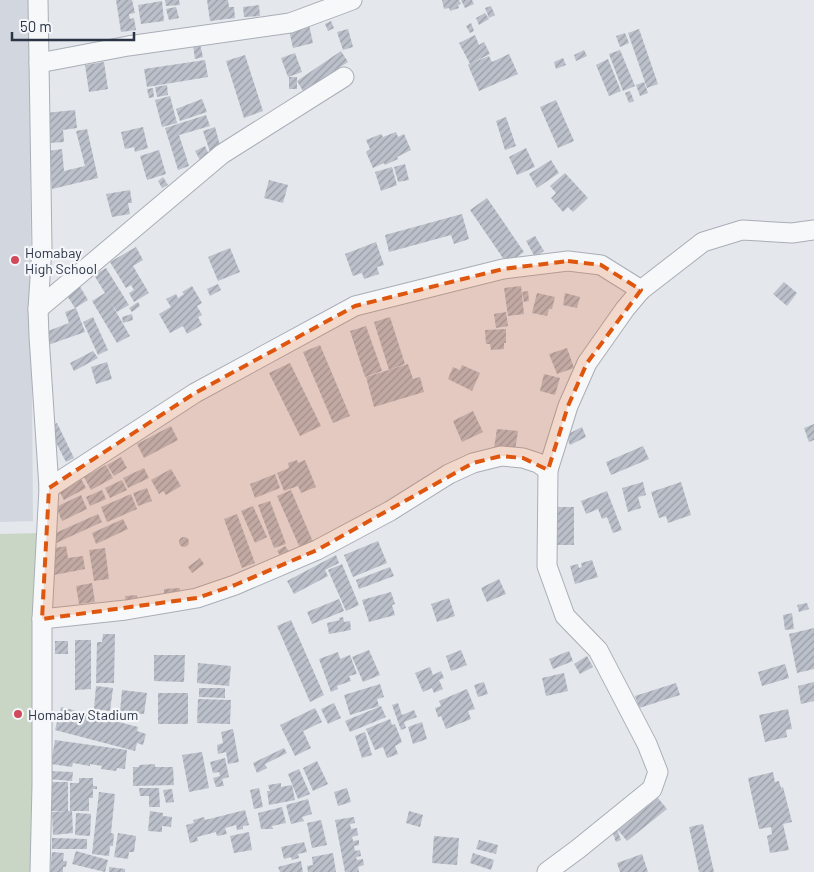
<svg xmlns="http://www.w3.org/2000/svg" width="814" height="872" font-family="Barlow,sans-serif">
  <defs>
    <pattern id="building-hatch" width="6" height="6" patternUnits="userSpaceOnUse" patternTransform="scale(1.25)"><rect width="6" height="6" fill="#bbc0ca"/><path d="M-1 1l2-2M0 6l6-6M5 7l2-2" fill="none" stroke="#989da6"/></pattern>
  </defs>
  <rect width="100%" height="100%" fill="#e4e7ec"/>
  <polygon fill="#d2d6de" points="0,0 29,0 33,521 0,522"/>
  <polygon fill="#c9d6c5" points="42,533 33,872 0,872 0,534"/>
  <g fill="url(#building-hatch)">
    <polygon points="116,0 132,0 135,13 129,14 130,19 134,18 136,30 121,32"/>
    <polygon points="165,0 179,0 180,5 166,6"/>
    <polygon points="207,0 228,0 229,7 234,7 235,18 210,21"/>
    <polygon points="442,0 459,0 461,4 458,5 459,8 450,11 449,8 444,9"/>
    <polygon points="461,0 472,0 474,4 465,8"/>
    <polygon points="162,1 164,21 141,24 138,5"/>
    <polygon points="259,5 260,16 244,17 243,7"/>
    <polygon points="491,6 495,15 489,18 485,8"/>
    <polygon points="176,7 179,18 169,20 166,9"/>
    <polygon points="485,13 489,19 479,25 476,18"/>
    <polygon points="331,21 334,28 328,31 325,24"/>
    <polygon points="471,23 474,31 470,33 466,26"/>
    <polygon points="309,25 313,43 293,48 289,30"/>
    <polygon points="348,29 353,47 343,50 337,32"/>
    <polygon points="639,29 658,84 647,88 628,33"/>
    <polygon points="625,33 629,43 620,47 616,36"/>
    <polygon points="475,35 479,45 484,42 490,54 472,63 489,56 492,62 509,54 518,74 479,91 468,65 470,64 459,43"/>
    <polygon points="200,44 203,57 195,59 193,45"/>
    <polygon points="584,50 587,56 576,61 574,55"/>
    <polygon points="620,50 635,86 623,91 609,54"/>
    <polygon points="341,51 348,62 303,91 297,81 297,89 289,89 289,77 297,77 297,81"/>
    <polygon points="295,53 302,72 288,77 281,58"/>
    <polygon points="245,55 263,111 244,118 226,61"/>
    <polygon points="563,58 566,65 556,69 554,62"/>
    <polygon points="608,59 621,91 609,96 596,65"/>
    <polygon points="205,60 208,77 147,87 144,69"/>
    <polygon points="104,62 108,89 89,92 85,65"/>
    <polygon points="644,82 648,93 640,96 636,85"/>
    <polygon points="167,85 168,95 157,97 155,87"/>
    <polygon points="153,88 154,97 149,98 147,89"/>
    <polygon points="630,91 634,101 629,103 625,93"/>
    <polygon points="170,96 177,123 162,127 155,100"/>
    <polygon points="202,99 207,112 180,121 176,109"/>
    <polygon points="556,100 574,141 558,148 540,107"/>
    <polygon points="75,110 77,128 63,130 64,142 48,143 45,113"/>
    <polygon points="206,115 210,126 179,135 189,166 178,170 165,128"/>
    <polygon points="506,117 516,146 505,150 496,121"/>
    <polygon points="143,127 148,148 135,152 134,147 125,149 121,132"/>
    <polygon points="215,127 221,149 210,152 203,131"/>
    <polygon points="87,129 98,178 52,189 49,151 62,149 64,171 85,166 76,131"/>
    <polygon points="396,132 398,137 404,134 411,150 397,157 398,159 385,165 384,163 373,168 366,152 370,149 366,140 381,134 383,137"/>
    <polygon points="205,146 209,155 200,160 195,151"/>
    <polygon points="526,148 535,167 517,175 509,157"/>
    <polygon points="159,150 166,174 147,180 140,156"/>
    <polygon points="551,160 559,173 537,188 529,174"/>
    <polygon points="405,164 409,180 398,182 394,167"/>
    <polygon points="392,167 397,185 381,191 375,172"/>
    <polygon points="565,173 588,198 573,212 568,207 563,212 551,198 556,193 550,186"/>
    <polygon points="163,177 168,185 162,188 158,181"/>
    <polygon points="269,180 288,185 283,203 264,198"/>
    <polygon points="130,190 132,203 128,203 130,214 112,217 106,194"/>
    <polygon points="487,198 524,252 507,264 470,210"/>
    <polygon points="462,214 469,239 454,244 451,235 389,252 385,235"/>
    <polygon points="535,236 544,251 535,257 526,241"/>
    <polygon points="376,242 384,265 377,267 379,274 364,279 362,273 353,276 345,254"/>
    <polygon points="136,247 143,260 133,266 149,293 134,302 129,293 134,290 131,285 126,288 110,262"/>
    <polygon points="230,248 240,272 218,281 208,257"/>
    <polygon points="106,268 129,305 117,312 111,303 130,336 117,343 92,301 105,293 94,275"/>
    <polygon points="784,282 797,293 787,306 773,294"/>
    <polygon points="218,284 221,290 210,296 207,289"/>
    <polygon points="79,285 88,300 75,308 66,294"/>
    <polygon points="192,286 202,303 197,306 202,315 198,317 202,325 187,334 183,326 170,333 159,314 171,307 166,299 176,294 178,298 184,294 182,292"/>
    <polygon points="521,286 524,314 508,316 504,288"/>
    <polygon points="528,291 529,301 524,302 522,292"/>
    <polygon points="537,293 555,297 552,309 549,309 547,316 532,313"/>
    <polygon points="565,293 580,297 577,308 563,305"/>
    <polygon points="138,302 140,306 132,312 129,308"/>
    <polygon points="76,308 85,332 45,346 40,334 69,323 65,312"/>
    <polygon points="506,312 508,326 496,328 494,314"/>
    <polygon points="132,314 133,320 123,323 122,317"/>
    <polygon points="93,317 108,350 98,355 83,322"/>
    <polygon points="390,317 405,364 389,370 374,322"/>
    <polygon points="366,326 382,371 365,377 350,331"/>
    <polygon points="506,329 506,343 504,343 504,349 491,350 490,344 486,344 485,330"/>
    <polygon points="320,345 350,416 333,423 303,352"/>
    <polygon points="567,348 574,368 557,374 549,354"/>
    <polygon points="93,351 98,358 74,371 70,363"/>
    <polygon points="107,362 112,379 96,384 91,367"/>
    <polygon points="290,363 321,426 300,436 269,373"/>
    <polygon points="408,364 413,379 420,377 424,392 374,407 366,377"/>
    <polygon points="462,365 480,373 472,391 448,379 453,367 460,370"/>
    <polygon points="544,374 560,378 555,395 540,391"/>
    <polygon points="473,411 483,432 462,442 453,421"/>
    <polygon points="57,423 74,458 66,462 48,427"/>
    <polygon points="814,424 814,440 809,442 804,428"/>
    <polygon points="171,426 178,440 144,458 137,444"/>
    <polygon points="582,427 586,437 570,445 566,435"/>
    <polygon points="497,429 518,431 515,450 494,448"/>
    <polygon points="643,446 649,459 611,475 606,462"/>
    <polygon points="121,457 127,468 114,476 107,465"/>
    <polygon points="297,460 298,463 305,460 316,487 301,493 298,486 284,491 277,473 289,468 288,463"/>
    <polygon points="106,465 113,478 91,490 84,477"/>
    <polygon points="144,468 149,478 128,488 123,478"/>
    <polygon points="171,469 181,486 166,495 163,491 159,494 151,480"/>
    <polygon points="275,474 280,488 255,498 250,484"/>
    <polygon points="81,479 86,488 64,500 59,491"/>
    <polygon points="122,480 127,490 110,498 105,488"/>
    <polygon points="643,482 646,495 638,497 641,508 628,512 622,488"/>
    <polygon points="681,482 691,515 668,523 666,516 659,518 651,492"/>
    <polygon points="147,488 152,501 138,506 133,493"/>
    <polygon points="102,490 106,499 90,506 86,497"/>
    <polygon points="291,490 313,542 300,548 277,496"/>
    <polygon points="607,491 622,530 613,533 607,517 602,519 598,509 586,514 581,501"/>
    <polygon points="131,494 137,509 107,522 101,507"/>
    <polygon points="81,495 87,509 62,521 56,507"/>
    <polygon points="270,501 286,544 274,548 258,505"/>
    <polygon points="253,506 267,537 255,543 241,511"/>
    <rect x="556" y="507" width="18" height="38"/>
    <polygon points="98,514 102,522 54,544 51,535"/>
    <polygon points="237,514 255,563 242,568 224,519"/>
    <polygon points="123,519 128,529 96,544 92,533"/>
    <circle cx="184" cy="542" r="5"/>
    <polygon points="378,541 387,563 353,577 344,555"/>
    <polygon points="66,546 68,558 83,556 85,569 54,575 49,549"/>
    <polygon points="285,546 291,554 284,560 277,551"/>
    <polygon points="105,548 109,579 94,581 89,550"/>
    <polygon points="336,555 339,563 325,570 328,576 294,594 287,581"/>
    <polygon points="200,558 204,564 192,573 188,567"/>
    <polygon points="592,560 598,577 575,584 570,566 578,564 579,568 582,567 581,563"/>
    <polygon points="342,564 359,605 346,611 328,570"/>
    <polygon points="390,567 394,576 359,589 356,580"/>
    <polygon points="499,579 506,594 487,602 481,588"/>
    <polygon points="92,583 95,602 79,604 76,586"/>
    <polygon points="180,588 180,599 164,599 164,589"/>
    <polygon points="391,592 395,604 392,605 395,615 369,622 362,600"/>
    <polygon points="137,595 138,604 126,605 125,596"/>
    <polygon points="449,598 455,616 437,622 431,604"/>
    <polygon points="339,599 344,611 312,624 307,612"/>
    <polygon points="807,603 809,609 799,612 797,605"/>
    <polygon points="792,613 794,629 785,630 783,615"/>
    <polygon points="343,617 344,622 350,621 351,630 329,634 327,623 340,620 339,618"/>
    <polygon points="291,620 324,695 310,702 277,626"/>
    <polygon points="814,628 814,669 797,673 789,634"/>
    <polygon points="103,634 115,634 114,683 96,683 97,642 102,642"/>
    <polygon points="75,640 91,640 91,689 75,690"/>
    <rect x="55" y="641" width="13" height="13"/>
    <polygon points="369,650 380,675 363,682 352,657"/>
    <polygon points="461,650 467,665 451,671 446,656"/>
    <polygon points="569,651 573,661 553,669 549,659"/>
    <polygon points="338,652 340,659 350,655 357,674 349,676 351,681 337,686 338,689 331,692 319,659"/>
    <polygon points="154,655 185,655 184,682 154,681"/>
    <polygon points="587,656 593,667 580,674 574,664"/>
    <polygon points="198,663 231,666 229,686 197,683"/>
    <polygon points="785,664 789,678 762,686 758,672"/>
    <polygon points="430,667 433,675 441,671 444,678 439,680 443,689 434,693 432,688 423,692 415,673"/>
    <polygon points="564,673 568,691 546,696 542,678"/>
    <polygon points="484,682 488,694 478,697 474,685"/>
    <polygon points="814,682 814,701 801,704 798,686"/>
    <polygon points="676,683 680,695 639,708 635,696"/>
    <polygon points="380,684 384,697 377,699 379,706 350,715 344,695"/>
    <polygon points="96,686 113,688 110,711 94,709"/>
    <polygon points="199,688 225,688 225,698 199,697"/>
    <polygon points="467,689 475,709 468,711 471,719 446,729 441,716 438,717 435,708 441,706 439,701"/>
    <polygon points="122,690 147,693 144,714 120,712"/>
    <rect x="158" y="693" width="30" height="31"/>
    <polygon points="198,699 231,700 230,724 197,723"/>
    <polygon points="334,703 341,718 328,724 321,709"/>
    <polygon points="398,703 402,715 414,710 417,717 404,722 406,728 401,730 392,705"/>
    <polygon points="381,706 386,717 350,732 345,721"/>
    <polygon points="61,707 138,727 137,731 146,734 143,745 137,743 135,751 55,730"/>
    <polygon points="315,708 322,722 303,731 311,748 295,756 280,725"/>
    <polygon points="788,709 792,729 786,730 787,737 765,742 759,715"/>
    <polygon points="390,719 392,725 395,724 402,742 395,746 398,754 387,758 383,747 375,750 366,729"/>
    <polygon points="422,722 427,739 413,744 408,727"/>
    <polygon points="233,729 239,762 228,764 226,752 218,754 217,745 223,743 221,732"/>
    <polygon points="365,732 372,755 362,758 355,736"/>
    <polygon points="55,740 127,750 125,769 117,768 116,771 101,769 102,766 90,764 90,766 73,763 72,767 51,764"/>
    <polygon points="284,748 287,753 265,764 267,768 257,773 253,763"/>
    <polygon points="202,752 209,788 189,792 182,755"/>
    <polygon points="225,758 229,777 222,779 224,786 216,787 213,778 220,776 219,772 213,773 210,762"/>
    <polygon points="317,761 328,784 313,791 303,768"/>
    <polygon points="155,764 155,767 173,767 174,785 133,786 133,767 139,767 139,765"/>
    <polygon points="299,769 310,794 298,799 288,774"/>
    <polygon points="49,771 73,772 72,781 48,779"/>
    <polygon points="773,772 775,782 779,781 781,788 783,787 792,822 783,824 789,850 770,853 767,836 772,834 771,827 759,829 748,778"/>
    <polygon points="79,778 93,778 93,786 97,786 97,789 93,789 93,798 89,798 89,811 72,811 73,833 53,835 52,812 66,811 46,811 47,782 68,782 68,811 70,811 70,783 79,783"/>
    <polygon points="281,783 281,787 292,785 295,800 269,805 267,791 270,791 268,785"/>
    <polygon points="139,788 159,788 160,807 149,807 149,796 140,796"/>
    <polygon points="259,788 263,807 254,809 250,790"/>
    <polygon points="347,788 351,802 338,806 334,792"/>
    <polygon points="172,789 174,802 166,803 163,790"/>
    <polygon points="99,792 115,794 111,833 114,834 113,846 110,846 109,856 92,854"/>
    <polygon points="658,798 667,809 627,841 618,830"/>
    <polygon points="308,799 312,814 302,817 304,821 291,824 286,805"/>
    <polygon points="282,807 286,823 272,826 273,829 261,829 258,813"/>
    <polygon points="245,810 249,825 243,826 243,829 237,830 236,825 225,828 227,834 217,836 216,832 197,837 198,841 190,843 186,825 194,823 193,820 204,817 205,820"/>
    <polygon points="150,811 163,813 163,816 172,817 171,827 162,826 162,832 148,831"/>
    <polygon points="409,811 423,815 420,827 406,823"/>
    <polygon points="76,813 91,814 90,836 75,835"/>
    <polygon points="354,817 355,823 350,824 351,829 357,828 358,835 352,837 353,841 359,840 359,845 354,846 355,851 360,850 361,856 356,857 357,860 363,859 364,865 358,867 359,872 345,872 335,820"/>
    <polygon points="321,820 327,845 312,848 307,823"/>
    <polygon points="703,824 714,872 699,872 689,827"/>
    <polygon points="617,829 621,840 616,842 612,831"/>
    <polygon points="249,832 252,850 234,853 230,836"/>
    <polygon points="118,833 136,836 134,852 129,852 128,859 114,857"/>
    <polygon points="434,836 459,838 457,865 432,863"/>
    <polygon points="52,838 87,839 87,849 52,849"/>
    <polygon points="479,840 498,845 496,854 476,849"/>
    <polygon points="304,842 307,852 298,854 299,858 292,860 291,857 284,859 281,847"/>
    <polygon points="76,851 108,860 105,872 72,864"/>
    <polygon points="52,852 64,853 63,861 67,861 66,867 63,867 63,872 50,872"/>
    <polygon points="333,853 336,872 308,872 307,866 313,865 312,857"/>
    <polygon points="473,853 494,860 491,870 470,863"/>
    <polygon points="642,854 648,872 620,872 617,863"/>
    <polygon points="301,861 303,872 280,872 278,867"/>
    <polygon points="109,867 125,869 125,872 109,872"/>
  </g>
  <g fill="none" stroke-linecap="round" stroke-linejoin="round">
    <g stroke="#a9aeb7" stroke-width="21">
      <g id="minor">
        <polyline points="38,0 42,247 38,309 39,336 49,488 42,619 42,785 40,872"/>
        <polyline points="39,63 128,46 290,23 352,0"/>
        <polyline points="38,309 222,154 344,77"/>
        <polyline points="548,470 568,406 587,363 625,309 641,290"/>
        <polyline points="49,488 195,393 355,306 503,269 568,261 601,265 641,290 703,242 742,230 792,233 814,230"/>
        <polyline points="42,619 126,610 197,598 235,585 317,550 390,511 449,474 473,463 501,456 523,458 538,463 548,470 547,566 565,616 598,650 647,744 658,772 652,789 578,849 547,872"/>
      </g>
    </g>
    <use href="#minor" stroke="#f7f8fa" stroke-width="19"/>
  </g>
  <path fill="#df570f" fill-opacity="0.2" stroke="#df570f" stroke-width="4" stroke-dasharray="10 6" stroke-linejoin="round" d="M568,261L601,265L641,290L587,363L568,406L548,470L523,458L501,456L473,463L317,550L235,585L197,598L42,619L49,488L195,393L355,306L503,269Z"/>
  <g fill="#d1495b" stroke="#f4f6f9" stroke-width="2">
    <circle cx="15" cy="260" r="5"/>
    <circle cx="18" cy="714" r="5"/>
  </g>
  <g text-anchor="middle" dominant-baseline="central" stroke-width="4.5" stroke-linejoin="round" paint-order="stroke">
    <g font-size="14" fill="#2b3445" stroke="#f4f6f9" text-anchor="start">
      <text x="25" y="252">Homabay<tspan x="25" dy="16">High School</tspan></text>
      <text x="28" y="714">Homabay Stadium</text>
    </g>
  </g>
  <path d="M12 32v8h122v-8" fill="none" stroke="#2b3445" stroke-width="2.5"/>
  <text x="20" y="32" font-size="15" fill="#2b3445" stroke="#f4f6f9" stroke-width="4" paint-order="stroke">50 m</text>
</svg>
